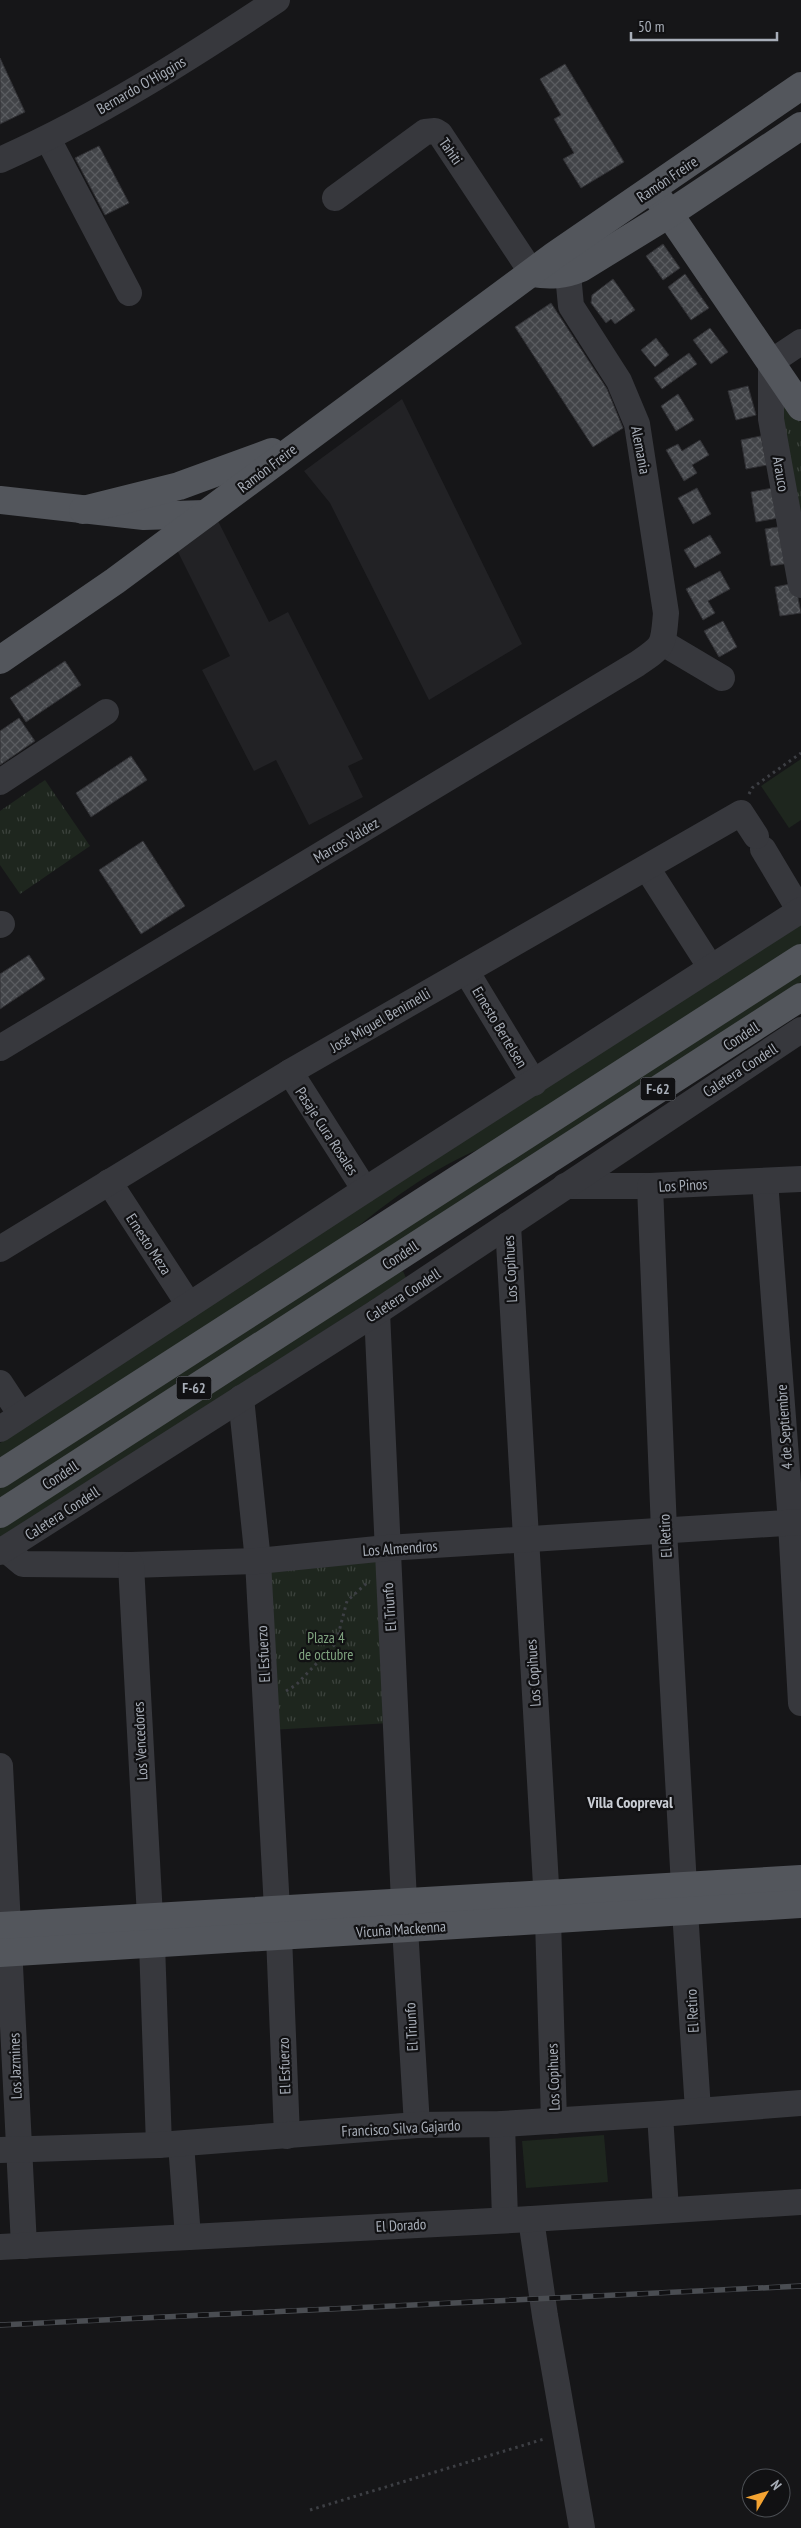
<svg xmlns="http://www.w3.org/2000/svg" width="801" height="2528" font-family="'PT Sans Narrow',sans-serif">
  <defs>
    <pattern id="park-tufts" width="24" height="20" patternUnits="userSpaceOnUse" patternTransform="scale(1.25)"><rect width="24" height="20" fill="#1e261e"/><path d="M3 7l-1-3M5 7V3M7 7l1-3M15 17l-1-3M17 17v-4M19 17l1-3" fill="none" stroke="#3c433d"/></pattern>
    <pattern id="building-cross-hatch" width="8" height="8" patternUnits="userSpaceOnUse" patternTransform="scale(1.25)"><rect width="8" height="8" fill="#424448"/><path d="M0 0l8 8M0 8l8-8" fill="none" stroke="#5a5c60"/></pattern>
  </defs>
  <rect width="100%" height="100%" fill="#161618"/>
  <g fill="#222225">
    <polygon points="402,399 522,644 429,700 330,503 304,471"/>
    <polygon points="218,521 269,622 288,612 363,759 348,766 363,797 309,825 276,760 254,771 202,670 230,656 177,550"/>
  </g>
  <g fill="#1e261e">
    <polygon points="801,759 801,820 789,828 761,786"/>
    <path d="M801,919V946L486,1146C430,1169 383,1205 337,1244L0,1462V1443Z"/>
    <polygon points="801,967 801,982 0,1500 0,1485"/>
    <polygon points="403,1271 406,1278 0,1539 0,1521 386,1279"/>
    <polygon points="604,2135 608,2182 526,2188 522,2141"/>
  </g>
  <g fill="url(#park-tufts)">
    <polygon points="789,404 801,423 801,572 776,407"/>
    <polygon points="45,780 90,846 20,894 0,865 0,811"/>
    <polygon points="380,1553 390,1723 270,1730 264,1562"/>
  </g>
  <g fill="url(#building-cross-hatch)" stroke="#303034">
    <polygon points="0,58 25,112 0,124"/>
    <polygon points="565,64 624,162 581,188 563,159 574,153 554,119 561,115 540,79"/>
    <polygon points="99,146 129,203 105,215 75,158"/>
    <polygon points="663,244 680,268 663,280 646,256"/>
    <polygon points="685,274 709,308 691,320 668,287"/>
    <polygon points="613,279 635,310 615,324 611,319 606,323 591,303 592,295"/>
    <polygon points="551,303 607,389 623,428 593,447 515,327"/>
    <polygon points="710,328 728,352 711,364 693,340"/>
    <polygon points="656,338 669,355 655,367 641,350"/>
    <polygon points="689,353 697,364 662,389 654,378"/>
    <polygon points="748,386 756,415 736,420 728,391"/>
    <polygon points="678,394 694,420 676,431 661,406"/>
    <polygon points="761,436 767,465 746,469 741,440"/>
    <polygon points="700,440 709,455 692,465 697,473 684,481 666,450 678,444 682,451"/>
    <polygon points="778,487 784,517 756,522 751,492"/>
    <polygon points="697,488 711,514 693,524 678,498"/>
    <polygon points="784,526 790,563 771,566 765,529"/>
    <polygon points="710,535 721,553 695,568 684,550"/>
    <polygon points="720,571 730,589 708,601 715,613 703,620 686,589"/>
    <polygon points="795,583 801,613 780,616 775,587"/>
    <polygon points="723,621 737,647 719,657 704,631"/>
    <polygon points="65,661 81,685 26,722 10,698"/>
    <polygon points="19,718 35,741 0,765 0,731"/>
    <polygon points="131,756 147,780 91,817 76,793"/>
    <polygon points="143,841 185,906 141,934 99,870"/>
    <polygon points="29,955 45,979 0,1009 0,974"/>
  </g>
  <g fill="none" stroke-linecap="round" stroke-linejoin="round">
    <g stroke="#3d3f44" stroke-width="3" stroke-dasharray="2.5 4" stroke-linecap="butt">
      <polyline points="749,794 752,788 801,753"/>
      <polyline points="286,1691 296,1685 336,1643 347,1601 368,1582"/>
      <polyline points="310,2510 544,2439"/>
    </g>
    <g stroke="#37383d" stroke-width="26">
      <polyline points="48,139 129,293"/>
      <path d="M0,160C97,117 188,59 277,0"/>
      <polyline points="335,198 425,132 435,131 440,134 532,273"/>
      <polyline points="801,342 771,362 771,419 801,585"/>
      <polyline points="663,643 722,678"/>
      <polyline points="0,782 106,712"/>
      <polyline points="763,849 800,911"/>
      <polyline points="647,868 711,968"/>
      <polyline points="0,925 2,924"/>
      <polyline points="466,971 534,1083"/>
      <path d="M0,1048L637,664C665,645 663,646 666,613L637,424L619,381L571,306L568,274"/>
      <polyline points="290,1072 365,1190"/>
      <polyline points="765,1181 791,1523 801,1703"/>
      <polyline points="109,1182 189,1305"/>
      <polyline points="565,1186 650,1186 801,1179"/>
      <polyline points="650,1186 664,1530 684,1886"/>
      <polyline points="508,1225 548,1920 554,2121"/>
      <polyline points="0,1249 290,1072 741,813 756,836"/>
      <polyline points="377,1312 404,1902"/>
      <polyline points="0,1383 21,1415"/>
      <polyline points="241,1398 258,1561 277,1909"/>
      <polyline points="0,1429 365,1190 801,910"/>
      <polyline points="5,1549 23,1564 131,1565 258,1561 387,1548 801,1522"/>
      <polyline points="0,1552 377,1312 801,1030"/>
      <polyline points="131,1565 150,1917"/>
      <polyline points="0,1766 24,2246"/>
      <polyline points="685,1911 698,2110"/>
      <polyline points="405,1928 417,2125"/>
      <polyline points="279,1936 287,2136"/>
      <polyline points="152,1944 159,2145"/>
      <polyline points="660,2114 666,2210"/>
      <polyline points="502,2124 505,2219"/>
      <polyline points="181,2144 188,2237"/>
      <polyline points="0,2150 159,2145 417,2125 502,2124 660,2114 801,2103"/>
      <polyline points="531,2219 545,2316 582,2528"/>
      <polyline points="0,2247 531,2219 801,2202"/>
    </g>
    <g stroke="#53565c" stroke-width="28">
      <polyline points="659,199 801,407"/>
      <path d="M532,273C550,276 564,275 581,268L669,214L801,126"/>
      <polyline points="0,500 144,516 205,514"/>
      <polyline points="83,510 179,486 272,452"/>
      <polyline points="0,660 115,581 555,255 801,86"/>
      <polyline points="0,1474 801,958"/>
      <polyline points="0,1514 801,997"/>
      <polyline points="0,1926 801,1879"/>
      <polyline points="0,1953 801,1904"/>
    </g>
    <g stroke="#4a4d52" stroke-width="5.5">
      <polyline id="rail" points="0,2325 801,2286"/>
    </g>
    <use href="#rail" stroke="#111113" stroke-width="4" stroke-dasharray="11" stroke-linecap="butt"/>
  </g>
  <g text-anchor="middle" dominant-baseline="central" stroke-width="4.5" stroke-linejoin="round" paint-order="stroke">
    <g fill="#111113" stroke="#7b7f86" stroke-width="1">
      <rect x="640.5" y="1077.5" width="35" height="23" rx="4"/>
      <rect x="176.5" y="1376.5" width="35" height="23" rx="4"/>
    </g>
    <g font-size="14" font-weight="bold" fill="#a8aeb8">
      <text x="658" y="1089">F-62</text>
      <text x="194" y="1388">F-62</text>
    </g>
    <g font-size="15" fill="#a8aeb8" stroke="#111113">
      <text transform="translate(141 85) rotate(-30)">Bernardo O'Higgins</text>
      <text transform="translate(451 151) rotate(55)">Tahiti</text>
      <text transform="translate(667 179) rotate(-34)">Ramón Freire</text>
      <text transform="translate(641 450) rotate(79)">Alemania</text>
      <text transform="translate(267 468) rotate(-37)">Ramón Freire</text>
      <text transform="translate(781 474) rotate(80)">Arauco</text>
      <text transform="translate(346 840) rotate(-31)">Marcos Valdez</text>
      <text transform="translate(380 1020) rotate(-30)">José Miguel Benimelli</text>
      <text transform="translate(500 1027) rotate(59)">Ernesto Bertelsen</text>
      <text transform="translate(741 1036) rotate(-33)">Condell</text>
      <text transform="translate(740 1070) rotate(-33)">Caletera Condell</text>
      <text transform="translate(327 1131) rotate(57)">Pasaje Cura Rosales</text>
      <text transform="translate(683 1185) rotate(-3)">Los Pinos</text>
      <text transform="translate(149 1244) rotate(57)">Ernesto Meza</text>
      <text transform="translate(400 1255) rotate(-33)">Condell</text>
      <text transform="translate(510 1269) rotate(-93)">Los Copihues</text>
      <text transform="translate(403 1295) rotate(-33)">Caletera Condell</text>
      <text transform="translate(784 1427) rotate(-94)">4 de Septiembre</text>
      <text transform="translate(60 1475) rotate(-33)">Condell</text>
      <text transform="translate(62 1513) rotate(-33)">Caletera Condell</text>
      <text transform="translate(665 1536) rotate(-93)">El Retiro</text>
      <text transform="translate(400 1548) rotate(-4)">Los Almendros</text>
      <text transform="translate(389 1607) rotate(-94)">El Triunfo</text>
      <text transform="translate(263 1654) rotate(-93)">El Esfuerzo</text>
      <text transform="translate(533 1673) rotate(-94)">Los Copihues</text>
      <text transform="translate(140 1741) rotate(-93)">Los Vencedores</text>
      <text transform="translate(401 1929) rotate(-4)">Vicuña Mackenna</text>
      <text transform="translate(692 2011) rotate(-93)">El Retiro</text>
      <text transform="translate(411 2027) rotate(-93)">El Triunfo</text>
      <text transform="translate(15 2066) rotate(-92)">Los Jazmines</text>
      <text transform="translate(284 2066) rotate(-92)">El Esfuerzo</text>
      <text transform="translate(553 2077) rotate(-92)">Los Copihues</text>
      <text transform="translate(401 2128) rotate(-3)">Francisco Silva Gajardo</text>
      <text transform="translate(401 2225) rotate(-3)">El Dorado</text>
    </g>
    <g font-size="15" fill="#7fa37f" stroke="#111113">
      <text x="326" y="1637">Plaza 4<tspan x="326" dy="17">de octubre</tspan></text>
    </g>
    <g font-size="16" font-weight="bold" fill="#c9cdd4" stroke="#111113">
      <text x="630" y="1802">Villa Coopreval</text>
    </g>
  </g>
  <g transform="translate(766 2493) rotate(52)"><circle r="24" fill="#111113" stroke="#4d5055"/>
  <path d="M0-4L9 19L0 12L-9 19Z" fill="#f4a332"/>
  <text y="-8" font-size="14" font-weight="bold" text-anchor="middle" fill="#a8aeb8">N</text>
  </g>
  <path d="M631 32v8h146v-8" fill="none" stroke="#a8aeb8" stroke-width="2.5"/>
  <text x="638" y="32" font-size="15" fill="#a8aeb8" stroke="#111113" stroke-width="4" paint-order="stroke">50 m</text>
</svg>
